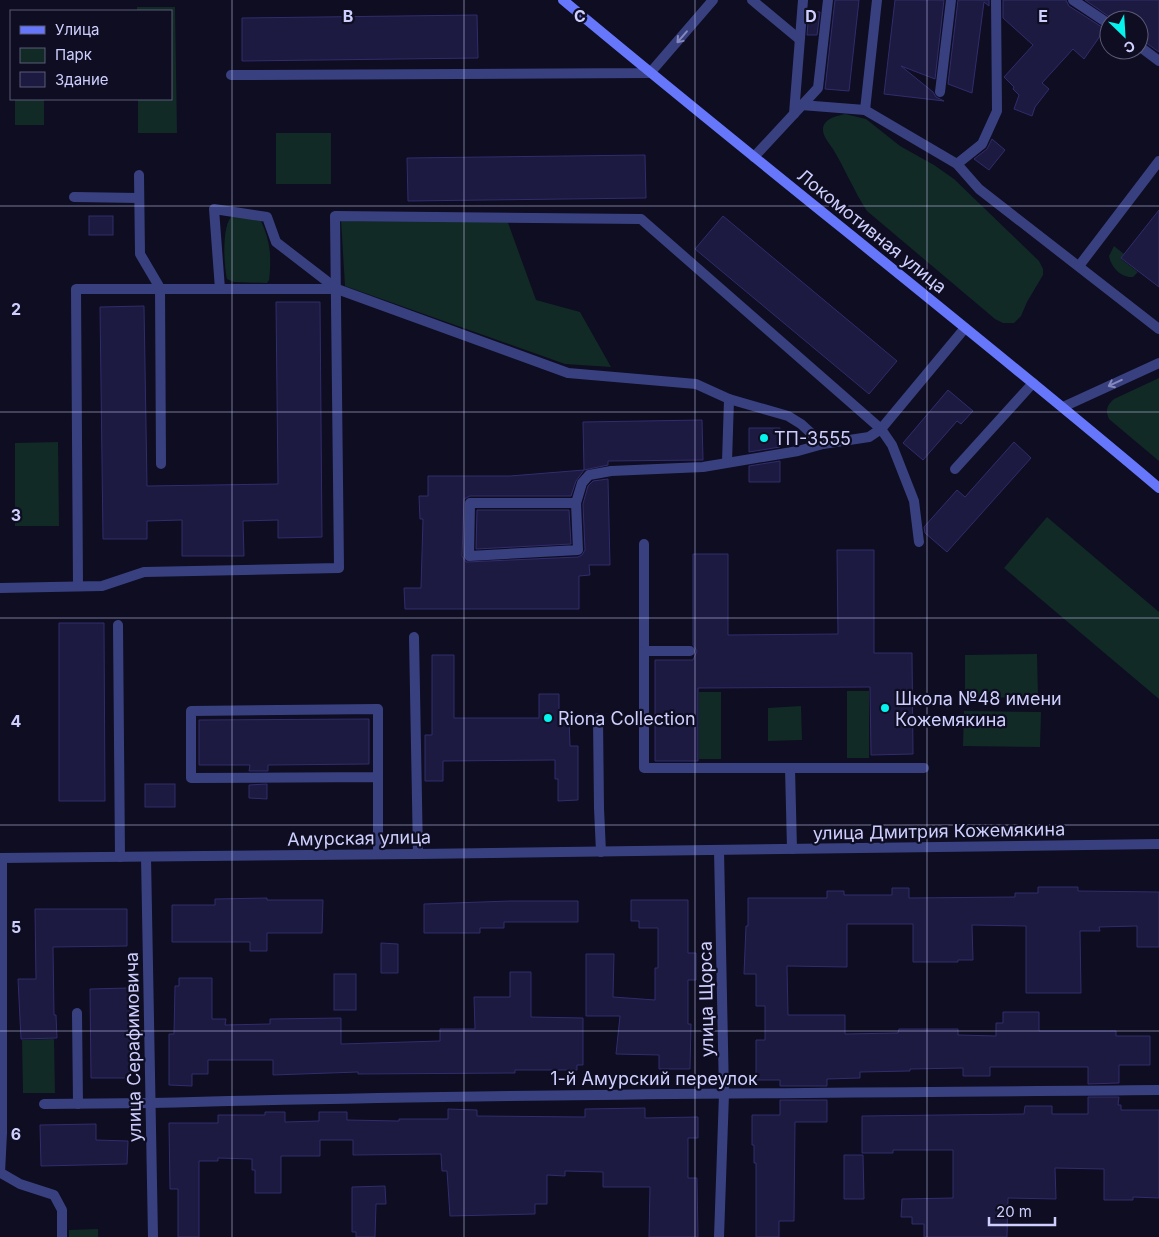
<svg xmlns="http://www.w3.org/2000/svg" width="1159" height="1237" font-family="Inter,sans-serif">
  <rect width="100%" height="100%" fill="#0e0d21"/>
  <g fill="#112a26">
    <polygon points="137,7 175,7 177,133 138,133 138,99 171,99 171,11 137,11"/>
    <rect x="15" y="99" width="29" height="26"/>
    <path d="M845,114L866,119L900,146L934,165L954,179L1039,261L1043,269V275L1027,302L1021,316L1014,323H1003L995,319L867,211C854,191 845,169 833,149C829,143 822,135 823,128C825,118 837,116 845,114Z"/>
    <rect x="276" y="133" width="55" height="51"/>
    <path d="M233,215L260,219C270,239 272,257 269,280L267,283L234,282L227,279C224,266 221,224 233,215Z"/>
    <polygon points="341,220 507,220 536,300 580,312 611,367 565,364 345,286"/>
    <path d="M1114,246L1124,254L1121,259L1138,272L1133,277C1121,278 1111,267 1109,256Z"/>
    <path d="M1159,378V461L1109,419C1105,410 1107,405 1114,399Z"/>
    <polygon points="58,442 59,526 15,526 15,443"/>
    <polygon points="1047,517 1159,612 1159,699 1004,568"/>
    <polygon points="1037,654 1038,697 965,698 965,655"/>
    <rect x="847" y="691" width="22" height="67"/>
    <rect x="699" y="692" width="22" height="67"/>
    <polygon points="801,706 802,740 768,741 768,708"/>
    <polygon points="964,711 1041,712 1040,747 963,746"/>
    <polygon points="54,1039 55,1093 23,1093 22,1040"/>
    <polygon points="98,1229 98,1237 69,1237 69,1230"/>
  </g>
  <g fill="#1d1a41" stroke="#312c6d">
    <polygon points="835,0 859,0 849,91 825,89"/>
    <polygon points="895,0 944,0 935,79 901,66 933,92 936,97 944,101 884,94"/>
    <polygon points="958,0 989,0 989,6 984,2 972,93 948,84"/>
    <polygon points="1003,0 1066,0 1069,6 1105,29 1084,59 1073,49 1042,83 1049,89 1035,107 1032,116 1014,109 1019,95 1013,89 1014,87 1004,77 1033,45 1003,18"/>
    <polygon points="1085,0 1159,0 1159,52 1139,38 1139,20 1114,20"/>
    <polygon points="809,11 820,12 817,35 807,35"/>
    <polygon points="477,15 478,58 242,61 242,18"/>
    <polygon points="992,139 1005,150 989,170 974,159 987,149"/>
    <polygon points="645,155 646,198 408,201 407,158"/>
    <polygon points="1159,210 1159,287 1121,258"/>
    <rect x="89" y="216" width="24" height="19"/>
    <polygon points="723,216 897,361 869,394 695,249"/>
    <polygon points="276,302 320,302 322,537 278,538 278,520 243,521 244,556 182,556 182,520 147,521 147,539 103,539 100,307 144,306 147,486 278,484"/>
    <polygon points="948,390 973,411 961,424 957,421 923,460 903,443"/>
    <polygon points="702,420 703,460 608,461 608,465 584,470 576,481 571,496 470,496 464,499 462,556 466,562 578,557 582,555 585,550 583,504 588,486 593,481 608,479 610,565 589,565 590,575 579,576 579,609 405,609 404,588 421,588 423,519 420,519 419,496 428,496 428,476 510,476 584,470 583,422"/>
    <polygon points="749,428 780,428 780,447 749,452"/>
    <polygon points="1014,442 1031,458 947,552 925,533 924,527 957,490 965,497"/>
    <polygon points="780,461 780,482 749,482 749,466"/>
    <polygon points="477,510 569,510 571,544 476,549"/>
    <polygon points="837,550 874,550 874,653 912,653 913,754 871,755 870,687 698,688 698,761 655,761 655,660 693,660 697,651 693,645 693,554 728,554 728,635 838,634"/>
    <polygon points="59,623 104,623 105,801 59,801"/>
    <polygon points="432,655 454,655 454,718 539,718 539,694 559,694 559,718 569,718 570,746 578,746 578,800 558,801 558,779 555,779 555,760 443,761 443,781 425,781 425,735 432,735"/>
    <polygon points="369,719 369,764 268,765 268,771 249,771 250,765 199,765 199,720"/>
    <rect x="145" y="784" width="30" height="23"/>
    <polygon points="267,784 267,799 249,798 249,785"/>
    <polygon points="1038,887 1078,887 1078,891 1159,892 1159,947 1137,947 1137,926 1099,927 1100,931 1080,931 1081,993 1026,993 1026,926 972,925 973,960 958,960 958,962 913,962 913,924 847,924 847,967 787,966 788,1015 845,1015 845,1034 898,1033 899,1029 958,1029 958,1035 996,1036 996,1023 1003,1023 1003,1012 1039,1012 1039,1031 1116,1031 1116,1036 1150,1036 1150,1065 1119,1065 1119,1083 1088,1084 1088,1067 990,1067 990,1076 963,1076 963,1068 910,1069 910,1071 860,1072 860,1078 827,1079 827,1086 780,1086 780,1080 756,1080 756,1040 765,1040 765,1006 756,1006 756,974 744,974 746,926 748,926 748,898 827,898 827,891 844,891 844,895 892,895 892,888 909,888 909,898 1015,897 1015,893 1038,893"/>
    <polygon points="267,898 267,900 323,900 322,933 267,933 267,951 250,951 250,942 172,942 172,905 215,905 215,899"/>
    <polygon points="631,900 688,900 688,953 696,953 696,980 688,980 688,1024 691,1024 690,1069 659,1069 659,1055 616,1054 620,1016 586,1016 586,954 614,954 613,997 655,1000 655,968 658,968 658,928 639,928 639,921 631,921"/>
    <polygon points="510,901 578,901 578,922 504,922 504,928 480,928 480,933 424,933 424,904"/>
    <polygon points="35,909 127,909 127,946 53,947 54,1015 56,1015 57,1038 21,1039 18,979 36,979"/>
    <polygon points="381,943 398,944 398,973 381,973"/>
    <polygon points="510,972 531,972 531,1017 583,1018 583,1065 577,1065 577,1070 515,1070 515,1073 358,1074 358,1072 273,1075 273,1060 208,1060 208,1074 192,1074 192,1086 169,1085 169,1034 174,1034 175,986 179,986 179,978 212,978 212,1019 226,1019 225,1025 270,1024 270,1019 341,1018 341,1044 440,1041 440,1029 475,1029 474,997 510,997"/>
    <rect x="334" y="974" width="22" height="36"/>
    <polygon points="129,988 130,1078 91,1078 90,989"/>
    <polygon points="1088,1097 1119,1097 1118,1105 1121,1105 1121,1110 1159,1110 1159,1198 1133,1197 1133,1200 1104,1200 1104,1169 1055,1168 1056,1199 1008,1198 1007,1237 924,1237 924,1224 912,1224 912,1217 901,1217 902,1199 953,1198 953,1150 893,1150 893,1153 862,1153 862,1116 1024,1114 1025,1106 1052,1106 1052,1114 1088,1114"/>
    <polygon points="780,1100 827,1100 827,1122 795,1122 794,1221 779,1221 779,1237 756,1237 756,1163 754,1163 754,1145 752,1145 752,1115 780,1115"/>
    <polygon points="645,1108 645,1118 698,1117 698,1138 688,1138 688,1178 697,1178 698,1237 649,1237 650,1187 603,1187 603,1172 565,1171 565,1176 547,1175 547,1204 535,1204 535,1214 450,1216 447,1171 442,1171 441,1154 353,1155 353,1140 320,1140 320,1156 281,1156 281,1193 255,1193 255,1170 252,1170 252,1159 218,1158 218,1161 199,1161 199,1237 178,1237 178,1189 170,1189 169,1123 218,1123 218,1115 265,1115 265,1112 285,1112 285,1122 319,1121 319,1112 347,1112 347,1120 399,1121 399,1119 448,1119 448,1109 477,1110 477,1116 585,1117 585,1109"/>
    <polygon points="96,1124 96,1140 128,1141 127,1164 41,1166 40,1125"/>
    <polygon points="844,1155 863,1155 864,1199 844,1199"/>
    <polygon points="385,1186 386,1204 376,1204 375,1237 356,1237 356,1232 352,1232 352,1187"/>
  </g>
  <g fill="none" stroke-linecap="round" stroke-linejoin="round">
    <g stroke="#39407f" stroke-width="10">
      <polyline points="752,0 799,39"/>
      <polyline points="1073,0 1109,24"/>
      <polyline points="1139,46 1159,61"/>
      <polyline points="231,75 650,73 713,0"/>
      <polyline points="940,92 951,0"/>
      <polyline points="801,105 865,110 957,164 979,189 1159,329"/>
      <polyline points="865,110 877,0"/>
      <polyline points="794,114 803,0"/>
      <polyline points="754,157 818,88 828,0"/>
      <polyline points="957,164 982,144 997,111 996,0"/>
      <polyline points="139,175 140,254 160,288 161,464"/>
      <polyline points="74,197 139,198"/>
      <polyline points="1079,266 1159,161"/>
      <polyline points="220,289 214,209 267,217 276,242 337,289 568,373 696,384 729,399 788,416 801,424 823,444"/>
      <polyline points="1063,407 1159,363"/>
      <polyline points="727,462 729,399"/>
      <polyline points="955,469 1033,383"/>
      <polygon points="470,503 576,503 578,550 469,556"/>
      <polyline points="576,503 582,483 589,475 611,471 703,467 798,451 823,444 869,437 881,429 892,445 914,501 919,542"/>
      <polyline points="644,544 644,768 924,768"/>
      <polyline points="78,586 76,289 337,289"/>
      <polyline points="0,588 102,586 144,572 339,568 335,216 641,219 881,429 965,328"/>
      <polyline points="118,625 120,857"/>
      <polyline points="414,637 418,854"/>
      <polyline points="644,651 690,651"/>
      <polyline points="598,718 599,808 601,852"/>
      <polyline points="790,768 792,849"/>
      <polyline points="378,777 191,778 191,711 378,709 378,854"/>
      <polyline points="77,1013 78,1104"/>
      <polyline points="44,1104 150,1103"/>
      <polyline points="0,1173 2,1133 2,858"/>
      <polyline points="1,1173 20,1184 54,1195 62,1210 62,1237"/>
    </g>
    <g stroke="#39407f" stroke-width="10">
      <polyline points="719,850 724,1094 719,1237"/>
      <polyline points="146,857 153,1237"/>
      <path d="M150,1103C486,1094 823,1093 1159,1090"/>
    </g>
    <polyline stroke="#39407f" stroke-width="10" points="0,858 418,854 1159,844"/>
    <path stroke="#6777fc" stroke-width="10" d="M563,0C760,165 963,322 1159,488"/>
  </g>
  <defs><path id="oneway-shaft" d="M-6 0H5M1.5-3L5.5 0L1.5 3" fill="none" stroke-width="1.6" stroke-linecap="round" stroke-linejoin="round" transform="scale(1.25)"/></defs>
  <g stroke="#8488be">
    <use href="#oneway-shaft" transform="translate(682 37) rotate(131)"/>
    <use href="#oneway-shaft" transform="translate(1115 383) rotate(155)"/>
  </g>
  <path fill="none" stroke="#cecffe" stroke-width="1" stroke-opacity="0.55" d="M232,0V1237M464,0V1237M695,0V1237M927,0V1237M0,206H1159M0,412H1159M0,618H1159M0,825H1159M0,1031H1159"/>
  <g fill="#05f3ec" stroke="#0e0d21" stroke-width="2">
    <circle cx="764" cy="438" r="5"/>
    <circle cx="885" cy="708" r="5"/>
    <circle cx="548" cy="718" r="5"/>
  </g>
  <g text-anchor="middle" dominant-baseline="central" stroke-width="4.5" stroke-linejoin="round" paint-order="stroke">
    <g font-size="18" fill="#cecffe" stroke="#0e0d21">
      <text transform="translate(872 231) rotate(39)">Локомотивная улица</text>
      <text transform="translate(939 831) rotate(-1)">улица Дмитрия Кожемякина</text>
      <text transform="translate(359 838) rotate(-1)">Амурская улица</text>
      <text transform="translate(706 999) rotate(-91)">улица Щорса</text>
      <text transform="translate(133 1047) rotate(-91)">улица Серафимовича</text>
      <text x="654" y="1078">1-й Амурский переулок</text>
    </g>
    <g font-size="18" fill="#cecffe" stroke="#0e0d21" text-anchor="start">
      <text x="774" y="438">ТП-3555</text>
      <text x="895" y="698">Школа №48 имени<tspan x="895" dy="21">Кожемякина</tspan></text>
      <text x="558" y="718">Riona Collection</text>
    </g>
  </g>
  <g font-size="16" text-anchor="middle" font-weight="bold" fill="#cecffe" stroke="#0e0d21" stroke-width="4.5" stroke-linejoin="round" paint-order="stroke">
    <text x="348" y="22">B</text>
    <text x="580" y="22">C</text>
    <text x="811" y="22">D</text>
    <text x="1043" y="22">E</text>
    <text x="16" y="315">2</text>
    <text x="16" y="521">3</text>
    <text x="16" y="727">4</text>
    <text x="16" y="933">5</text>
    <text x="16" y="1140">6</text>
  </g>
  <rect x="10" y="10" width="162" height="90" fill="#0e0d21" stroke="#5b5b79"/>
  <rect x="20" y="26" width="25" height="8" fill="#6777fc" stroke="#5b5b79"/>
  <text x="55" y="35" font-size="15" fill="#cecffe">Улица</text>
  <rect x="20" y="48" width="25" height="15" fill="#112a26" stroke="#5b5b79"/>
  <text x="55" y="60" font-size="15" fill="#cecffe">Парк</text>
  <rect x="20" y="72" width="25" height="15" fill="#1d1a41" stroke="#5b5b79"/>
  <text x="55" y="85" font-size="15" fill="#cecffe">Здание</text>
  <g transform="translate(1124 35) rotate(155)"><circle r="24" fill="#0e0d21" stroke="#5b5b79"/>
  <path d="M0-4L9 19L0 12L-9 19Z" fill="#05f3ec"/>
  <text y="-8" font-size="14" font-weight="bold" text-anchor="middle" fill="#cecffe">С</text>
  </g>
  <path d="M989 1217v8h66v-8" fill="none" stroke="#cecffe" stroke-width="2.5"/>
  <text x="996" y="1217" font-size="15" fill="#cecffe" stroke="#0e0d21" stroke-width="4" paint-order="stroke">20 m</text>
</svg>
